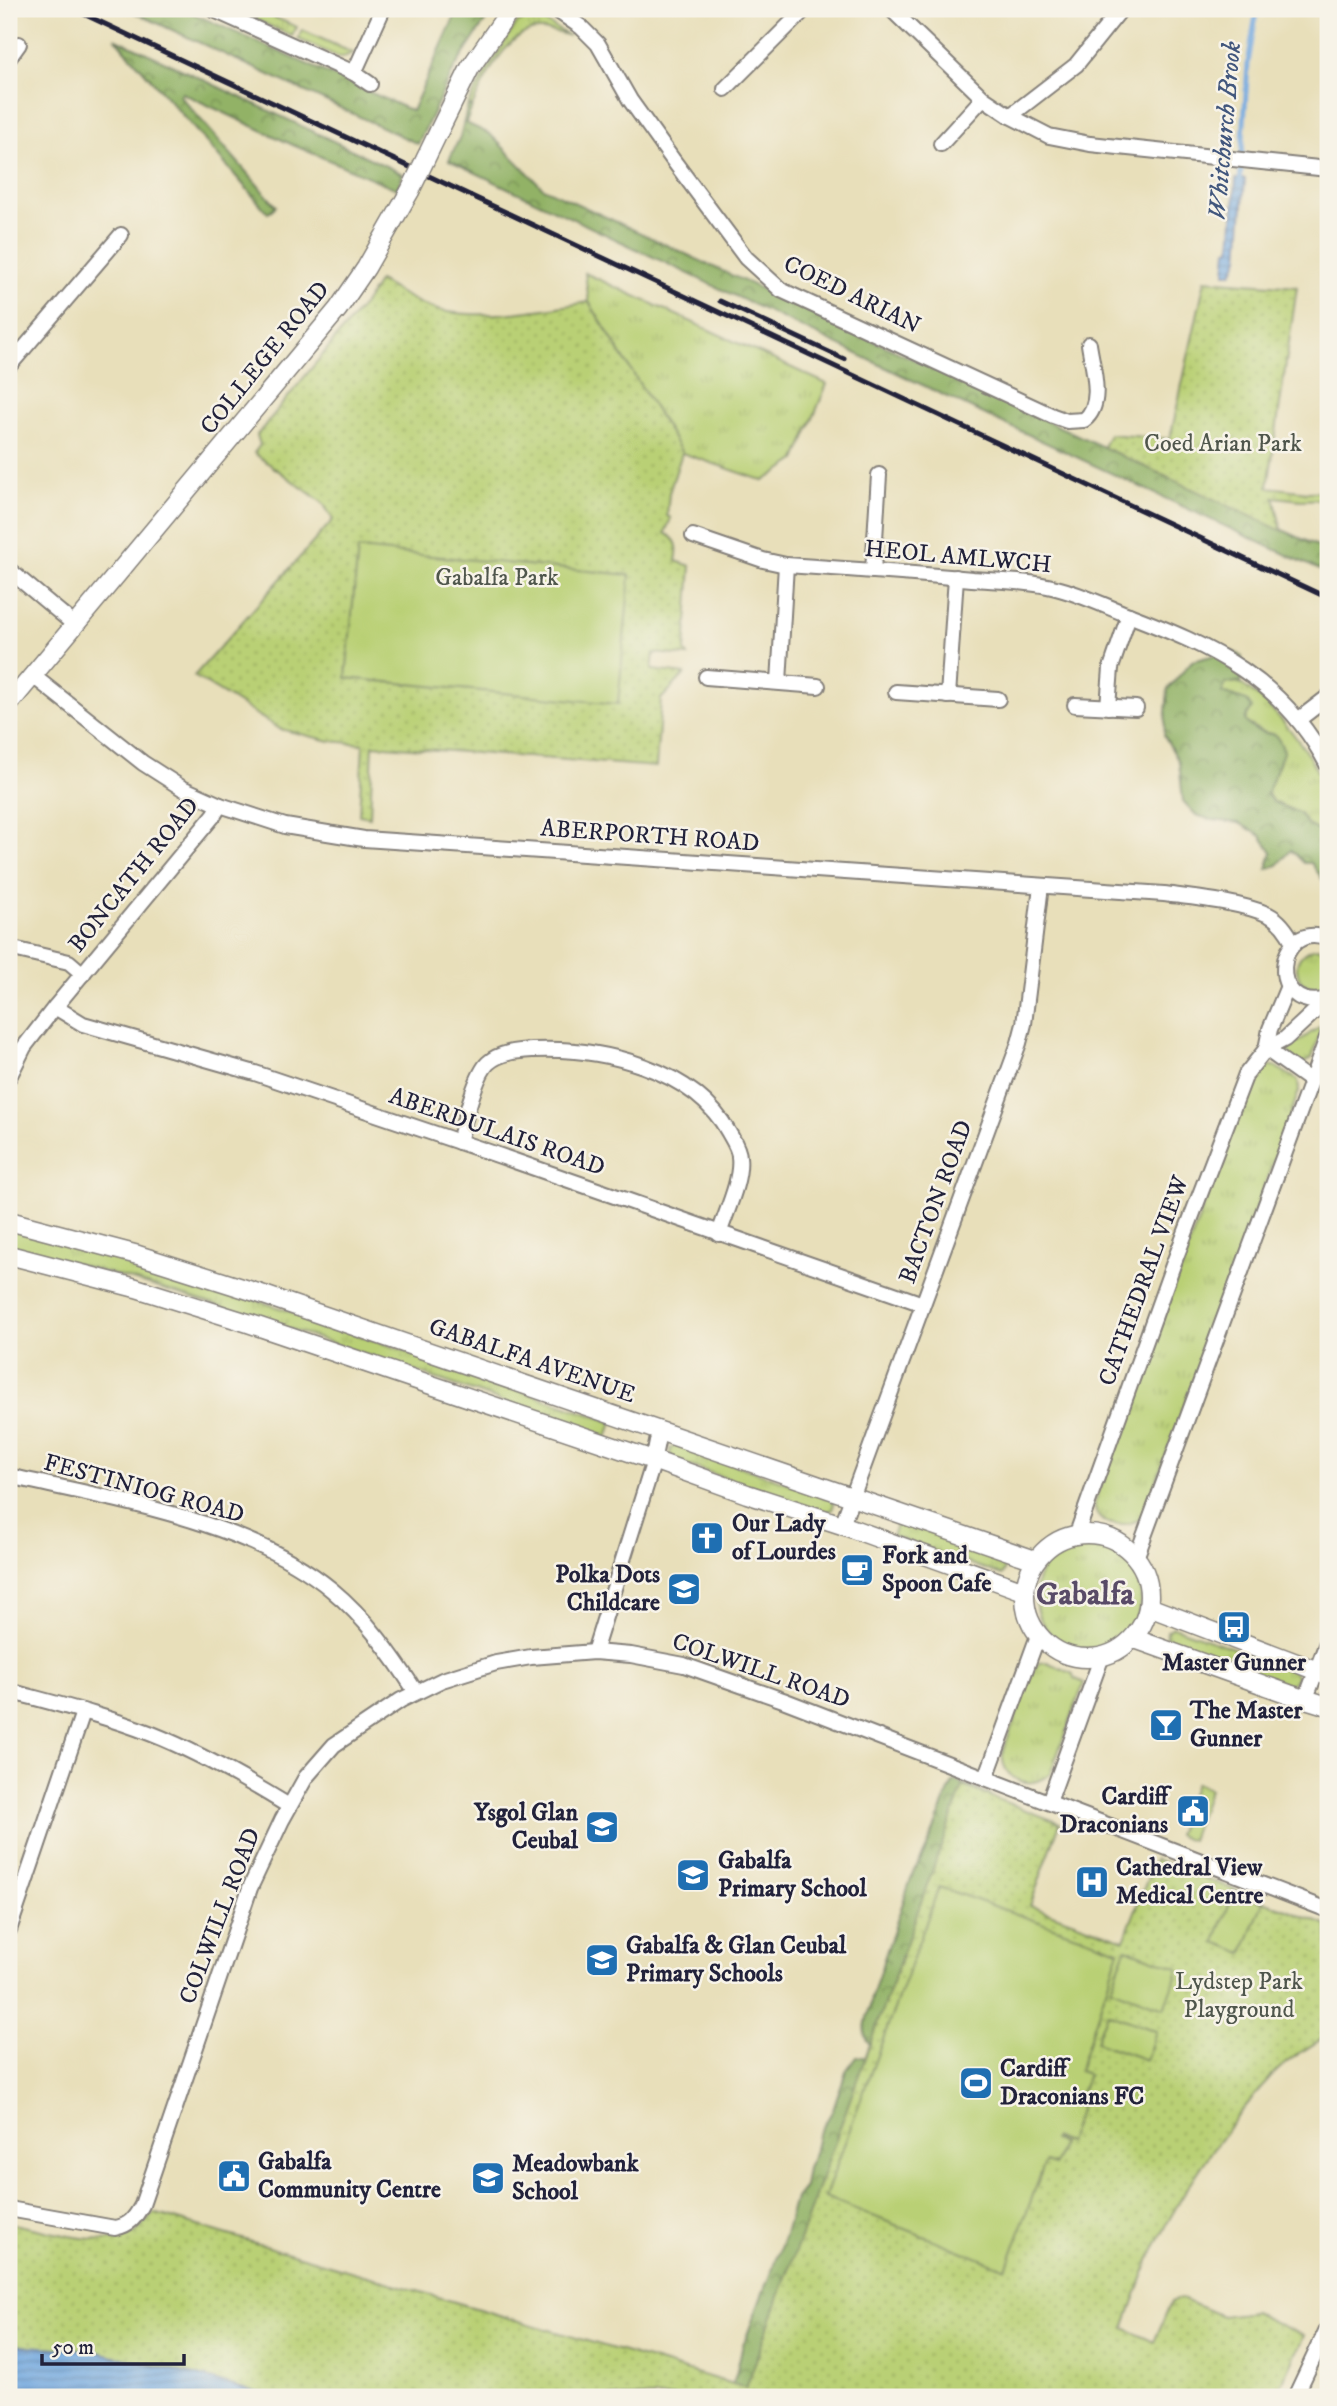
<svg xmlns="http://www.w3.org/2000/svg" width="1337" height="2406" font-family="'IM FELL DW Pica',serif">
  <defs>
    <pattern id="grass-tufts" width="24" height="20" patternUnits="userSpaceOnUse" patternTransform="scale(1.75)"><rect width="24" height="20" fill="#b9d074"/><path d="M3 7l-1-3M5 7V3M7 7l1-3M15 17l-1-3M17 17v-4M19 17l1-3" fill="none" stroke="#9fb265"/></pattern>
    <pattern id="forest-crowns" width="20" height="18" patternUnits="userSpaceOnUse" patternTransform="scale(1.75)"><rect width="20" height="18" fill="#92b266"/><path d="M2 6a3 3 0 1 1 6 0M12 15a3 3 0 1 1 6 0" fill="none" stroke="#779055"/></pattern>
    <pattern id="park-dots" width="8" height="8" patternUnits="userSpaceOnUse" patternTransform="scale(1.75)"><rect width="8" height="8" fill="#b9d074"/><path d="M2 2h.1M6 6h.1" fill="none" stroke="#9fb265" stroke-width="1.8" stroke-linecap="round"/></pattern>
    <pattern id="water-rules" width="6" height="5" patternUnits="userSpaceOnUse" patternTransform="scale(1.75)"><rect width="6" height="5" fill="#71a7df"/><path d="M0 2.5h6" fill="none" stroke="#5c88b6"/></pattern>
  </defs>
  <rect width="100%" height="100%" fill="#f7f3e8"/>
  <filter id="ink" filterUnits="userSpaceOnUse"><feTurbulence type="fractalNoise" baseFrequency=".0143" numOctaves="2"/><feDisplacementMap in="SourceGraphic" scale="14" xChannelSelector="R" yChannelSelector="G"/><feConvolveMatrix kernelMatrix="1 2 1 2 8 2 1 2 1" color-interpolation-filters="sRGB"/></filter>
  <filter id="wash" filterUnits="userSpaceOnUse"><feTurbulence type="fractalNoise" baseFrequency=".00686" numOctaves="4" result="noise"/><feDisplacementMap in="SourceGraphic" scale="28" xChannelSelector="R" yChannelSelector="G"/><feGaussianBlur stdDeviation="1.57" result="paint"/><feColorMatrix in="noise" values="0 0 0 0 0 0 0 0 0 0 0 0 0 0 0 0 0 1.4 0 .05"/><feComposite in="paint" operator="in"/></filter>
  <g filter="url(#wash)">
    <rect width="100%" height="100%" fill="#e8dfba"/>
    <g fill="url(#grass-tufts)" stroke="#6e7958" stroke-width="2">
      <polygon points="232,9 255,9 297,27 292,36"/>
      <path d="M532,16L539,18L569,36C554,31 535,26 521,35C499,49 482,84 472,107L468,105L486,71L517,23Z"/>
      <polygon points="302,30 353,53 344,57 338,57 298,39"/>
      <polygon points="585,273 827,384 796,460 764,481 682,453 589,302"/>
      <path d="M1237,682C1274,703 1315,755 1327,796C1332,810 1328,830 1328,845L1323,834L1308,825L1299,813L1273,802L1267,793L1278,765L1276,735C1245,729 1241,716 1222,694L1225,684Z"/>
      <path d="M1318,948L1328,953V984C1297,1001 1282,952 1318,948Z"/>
      <polygon points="1322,1025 1312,1058 1304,1063 1292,1059 1288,1051 1292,1041 1298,1042"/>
      <path d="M1265,1066H1274L1298,1080L1299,1091L1143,1517C1127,1529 1092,1528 1095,1502L1242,1101L1250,1085Z"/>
      <path d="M9,1229L163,1271L265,1303L612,1422L607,1438C409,1369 212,1298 9,1246Z"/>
      <polygon points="677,1445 831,1498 834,1503 832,1510 825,1513 671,1459 670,1449"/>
      <polygon points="898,1520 1008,1560 1002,1575 892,1536"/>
      <circle cx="1088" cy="1596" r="53"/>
      <polygon points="1173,1627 1293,1669 1297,1678 1292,1684 1287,1684 1170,1642 1166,1636 1167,1631"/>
      <path d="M1047,1662L1073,1674L1074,1678L1084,1683L1050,1774C1030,1792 999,1779 1003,1751L1033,1670L1039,1663Z"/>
    </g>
    <g fill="url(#forest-crowns)" stroke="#5a6a50" stroke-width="2">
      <polygon points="127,9 183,9 412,111 455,16 438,9 493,9 454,69 418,144"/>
      <polygon points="115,38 403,174 397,189 293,145 182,93 180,96 276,206 268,213"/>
      <polygon points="468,105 472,107 466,123 490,134 543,188 1328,551 1328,574 975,410 449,160 460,137"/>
      <path d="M1231,651L1242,656L1241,684L1237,682L1225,684L1222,693L1247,701L1252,708L1245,720C1251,731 1263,733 1276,735L1284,750L1267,794L1273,802L1299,813L1308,825L1323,834L1328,845V887L1311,863H1304L1291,850L1278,865L1267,869L1272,852L1261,836L1239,823L1212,820L1196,815L1183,801L1179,762L1164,735L1168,689L1192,661Z"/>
      <path d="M957,1781L990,1795L984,1819L876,2048C871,2045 867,2043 865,2036C861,2017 905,1900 913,1872C932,1845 939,1812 953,1782Z"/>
      <polygon points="856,2057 863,2057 870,2062 772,2397 730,2389 736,2375 742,2348 785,2235 795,2198 804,2187 807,2168 814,2154 818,2135 833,2110 846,2071"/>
    </g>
    <g fill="url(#park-dots)" stroke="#6e7958" stroke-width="2">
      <polygon points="1205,280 1297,287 1268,487 1308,492 1328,491 1328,499 1301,500 1274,497 1282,531 1103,447 1109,434 1170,439"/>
      <path d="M379,281C400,292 423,309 448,312C494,319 543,309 589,302L682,453L669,493L667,516L671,518L665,533C678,540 679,547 676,561L691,566L685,651L688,656L654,653L652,670L685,674L661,699L656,767L373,745L370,817L359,815L363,744L330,741L280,729L194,676L333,520L323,503L254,453L260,445L257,435L364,304Z"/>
      <path d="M963,1786L1060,1823L1030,1906L1124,1940L1155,1859L1328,1926V2035C1309,2047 1288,2059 1272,2076C1226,2125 1174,2202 1148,2263C1139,2285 1132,2307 1124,2328L1154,2342L1171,2302L1176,2299H1182L1222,2316L1253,2312L1304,2336L1276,2397H271L210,2379L89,2350L9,2345V2223C39,2228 109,2251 135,2233C142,2228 148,2219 154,2213L746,2388Z"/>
    </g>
    <g fill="#b9d074" stroke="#6e7958" stroke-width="2">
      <polygon points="358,549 630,575 618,704 346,678"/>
      <polygon points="1195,1783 1209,1789 1191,1840 1177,1835"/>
      <polygon points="939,1887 1119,1950 1079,2071 1088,2074 1080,2095 1070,2092 1069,2095 1083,2100 1068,2142 1054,2138 1053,2140 1062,2143 1055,2165 1045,2162 1006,2269 825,2197"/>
      <polygon points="1234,1891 1263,1902 1243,1953 1215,1942"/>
      <polygon points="1126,1949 1179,1968 1164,2008 1111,1988"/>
      <polygon points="1107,2013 1156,2031 1146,2060 1096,2042"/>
    </g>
    <g fill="url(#water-rules)" stroke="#4a648d" stroke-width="2">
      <polygon points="1236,179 1245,179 1239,258 1232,273 1225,273 1227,250 1231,249"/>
      <polygon points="9,2345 89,2350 210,2379 271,2397 9,2397"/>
    </g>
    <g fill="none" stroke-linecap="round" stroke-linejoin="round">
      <polyline stroke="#71a7df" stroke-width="5" points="1240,183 1248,63 1257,9"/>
    </g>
  </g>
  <g filter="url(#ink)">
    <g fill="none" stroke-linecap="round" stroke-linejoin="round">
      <g stroke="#85807a" stroke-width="18">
        <g id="minor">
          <polyline points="212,9 354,73 370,84"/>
          <path d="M555,9L581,27L598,44L630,100L673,160L746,258L781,290L1053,416L1067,421L1084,420C1105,404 1092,366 1089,344"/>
          <polyline points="891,9 983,98 1010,116 1049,136 1090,144 1328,169"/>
          <polyline points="9,58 19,44"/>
          <polyline points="354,73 383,9"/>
          <polyline points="725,89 805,9"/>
          <polyline points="1010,116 1076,65 1121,9"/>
          <polyline points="941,144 983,98"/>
          <polyline points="9,366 121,235"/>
          <path d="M693,536L763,560L786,565C848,569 910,573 972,579C999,581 1030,581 1056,588C1080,594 1103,605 1126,614C1213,647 1283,679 1328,766"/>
          <polyline points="9,570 75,625"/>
          <polyline points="873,571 879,475"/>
          <path d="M32,675L143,763L182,788L220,805L285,826L364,839L1164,894C1195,898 1240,902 1269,915C1281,921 1288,932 1294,944"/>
          <polyline points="706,677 818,686"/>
          <polyline points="779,682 786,565"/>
          <polyline points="896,692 998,699"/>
          <polyline points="948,696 956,577"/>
          <polyline points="1075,705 1136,708"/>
          <polyline points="1108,707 1111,668 1129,615"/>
          <polyline points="1298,720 1328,697"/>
          <polyline points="9,948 69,962 83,974"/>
          <path d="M1328,999C1265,1015 1274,918 1328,939"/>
          <polyline points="55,1007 83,1024 255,1073 489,1152 923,1304"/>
          <polyline points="1266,1049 1270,1029 1288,986"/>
          <polyline points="1266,1049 1311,1081"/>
          <polyline points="9,1077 24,1047 55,1007 214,815 220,805"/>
          <path d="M459,1142C464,1123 475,1075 488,1063C500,1052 518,1051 533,1050C601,1047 694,1068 729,1133C733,1140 739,1149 739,1157C742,1179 726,1212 719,1234"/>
          <path d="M9,1476C113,1500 248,1520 332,1590C366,1618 392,1655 416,1692"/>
          <polyline points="842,1525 1019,1043 1024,1024 1041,886"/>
          <polyline points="1076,1536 1173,1265 1246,1074 1266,1049 1285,1039 1328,999"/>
          <polyline points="1136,1558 1328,1035"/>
          <polyline points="594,1652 652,1467 659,1432"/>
          <path d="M9,1691C57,1704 106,1716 152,1734C200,1753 245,1779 289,1806"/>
          <polyline points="1306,1698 1328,1640"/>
          <polyline points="986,1778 1039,1633"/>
          <polyline points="1049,1802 1102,1656"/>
          <polyline points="9,1930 83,1712"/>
          <path d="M9,2209L115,2228C130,2225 135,2218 142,2205L250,1888L282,1820L306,1777L334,1745L401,1700L442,1680L496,1663L531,1657L594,1652L631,1655L684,1665L783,1700L1328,1910"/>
          <polyline points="1295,2397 1328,2327"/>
        </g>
      </g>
      <g stroke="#85807a" stroke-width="21">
        <g id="tertiary">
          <polyline points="438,133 470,68 511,9"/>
          <polyline points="9,704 338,309 366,268 410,191"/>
          <polyline points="9,1221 138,1255 258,1293 1035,1560"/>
          <polyline points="9,1255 136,1288 248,1323 653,1460 747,1494 842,1525 1024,1591"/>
          <circle cx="1087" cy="1596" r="62"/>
          <polyline points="1149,1607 1328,1675"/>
          <polyline points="1135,1639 1289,1694 1328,1706"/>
        </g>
      </g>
      <use href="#minor" stroke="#fff" stroke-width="14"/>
      <use href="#tertiary" stroke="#fff" stroke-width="18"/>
      <g stroke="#22223b" stroke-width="5">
        <polyline points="73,9 1328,598"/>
        <polyline points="720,301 844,359"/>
      </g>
      <g stroke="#85807a" stroke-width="21" stroke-linecap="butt">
        <polyline id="tertiary-bridge" points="410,191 438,133"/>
      </g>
      <use href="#tertiary-bridge" stroke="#fff" stroke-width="18"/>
    </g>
  </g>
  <defs>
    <g id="church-square" transform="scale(1.75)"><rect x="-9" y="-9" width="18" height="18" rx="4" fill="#1f6fb2" stroke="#f7f3e8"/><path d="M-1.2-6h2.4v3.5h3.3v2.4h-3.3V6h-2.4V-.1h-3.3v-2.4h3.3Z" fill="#fff"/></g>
    <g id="cafe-square" transform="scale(1.75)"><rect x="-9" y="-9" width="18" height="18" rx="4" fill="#1f6fb2" stroke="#f7f3e8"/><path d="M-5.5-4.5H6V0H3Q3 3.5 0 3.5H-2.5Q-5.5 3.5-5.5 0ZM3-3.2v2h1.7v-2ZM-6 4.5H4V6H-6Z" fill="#fff"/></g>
    <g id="school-square" transform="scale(1.75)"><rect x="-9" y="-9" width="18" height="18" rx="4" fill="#1f6fb2" stroke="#f7f3e8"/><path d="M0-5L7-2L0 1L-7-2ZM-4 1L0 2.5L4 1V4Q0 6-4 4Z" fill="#fff"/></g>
    <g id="bus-square" transform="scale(1.75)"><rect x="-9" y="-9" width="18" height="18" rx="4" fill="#1f6fb2" stroke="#f7f3e8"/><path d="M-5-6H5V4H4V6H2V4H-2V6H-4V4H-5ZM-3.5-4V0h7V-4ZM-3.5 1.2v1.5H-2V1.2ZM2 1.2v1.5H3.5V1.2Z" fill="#fff"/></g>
    <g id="bar-square" transform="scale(1.75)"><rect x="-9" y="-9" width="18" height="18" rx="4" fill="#1f6fb2" stroke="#f7f3e8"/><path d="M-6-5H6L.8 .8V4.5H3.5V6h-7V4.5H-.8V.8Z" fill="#fff"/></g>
    <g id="civic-square" transform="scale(1.75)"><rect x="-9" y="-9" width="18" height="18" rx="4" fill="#1f6fb2" stroke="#f7f3e8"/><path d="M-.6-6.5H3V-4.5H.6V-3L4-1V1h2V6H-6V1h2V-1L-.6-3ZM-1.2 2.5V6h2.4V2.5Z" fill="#fff"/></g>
    <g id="hospital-square" transform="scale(1.75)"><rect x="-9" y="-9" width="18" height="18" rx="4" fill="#1f6fb2" stroke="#f7f3e8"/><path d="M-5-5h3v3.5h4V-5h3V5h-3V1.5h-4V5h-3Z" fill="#fff"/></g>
    <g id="stadium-square" transform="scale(1.75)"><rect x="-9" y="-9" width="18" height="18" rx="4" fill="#1f6fb2" stroke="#f7f3e8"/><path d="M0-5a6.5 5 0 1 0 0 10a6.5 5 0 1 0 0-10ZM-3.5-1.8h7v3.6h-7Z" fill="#fff"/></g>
  </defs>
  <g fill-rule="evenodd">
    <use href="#church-square" x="707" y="1538"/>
    <use href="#cafe-square" x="857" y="1570"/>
    <use href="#school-square" x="684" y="1589"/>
    <use href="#bus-square" x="1234" y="1627"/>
    <use href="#bar-square" x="1166" y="1725"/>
    <use href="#civic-square" x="1193" y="1811"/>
    <use href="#school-square" x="602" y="1827"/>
    <use href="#school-square" x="693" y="1875"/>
    <use href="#hospital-square" x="1092" y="1882"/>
    <use href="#school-square" x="602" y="1960"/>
    <use href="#stadium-square" x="976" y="2083"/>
    <use href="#civic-square" x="234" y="2176"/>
    <use href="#school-square" x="488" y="2178"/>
  </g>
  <g text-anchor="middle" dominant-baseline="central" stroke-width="5" stroke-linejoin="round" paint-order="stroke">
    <g font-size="24" fill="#22223b" stroke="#f7f3e8">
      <text transform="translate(852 295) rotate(26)">COED ARIAN</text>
      <text transform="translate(265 358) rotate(-51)">COLLEGE ROAD</text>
      <text transform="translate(958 557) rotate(5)">HEOL AMLWCH</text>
      <text transform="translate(650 836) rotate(4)">ABERPORTH ROAD</text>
      <text transform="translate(134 875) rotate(-51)">BONCATH ROAD</text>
      <text transform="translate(497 1132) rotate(19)">ABERDULAIS ROAD</text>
      <text transform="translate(936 1202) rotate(-70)">BACTON ROAD</text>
      <text transform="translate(1144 1281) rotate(-70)">CATHEDRAL VIEW</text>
      <text transform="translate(532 1361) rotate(19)">GABALFA AVENUE</text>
      <text transform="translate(144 1489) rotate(15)">FESTINIOG ROAD</text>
      <text transform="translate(761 1671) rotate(19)">COLWILL ROAD</text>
      <text transform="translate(220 1916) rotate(-69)">COLWILL ROAD</text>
    </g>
    <g font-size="24" fill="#4f564c" stroke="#f7f3e8">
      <text x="1223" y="444">Coed Arian Park</text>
      <text x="497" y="578">Gabalfa Park</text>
      <text x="1239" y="1982">Lydstep Park<tspan x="1239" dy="28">Playground</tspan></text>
    </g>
    <g font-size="24" font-weight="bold" fill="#22223b" stroke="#f7f3e8" text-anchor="start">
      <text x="732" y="1524">Our Lady<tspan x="732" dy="28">of Lourdes</tspan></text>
      <text x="882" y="1556">Fork and<tspan x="882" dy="28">Spoon Cafe</tspan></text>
      <text x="660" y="1575" text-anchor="end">Polka Dots<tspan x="660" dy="28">Childcare</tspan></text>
      <text x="1234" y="1663" text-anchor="middle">Master Gunner</text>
      <text x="1190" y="1711">The Master<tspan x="1190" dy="28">Gunner</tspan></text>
      <text x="1168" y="1797" text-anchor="end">Cardiff<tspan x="1168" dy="28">Draconians</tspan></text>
      <text x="578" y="1813" text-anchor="end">Ysgol Glan<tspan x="578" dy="28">Ceubal</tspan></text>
      <text x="718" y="1861">Gabalfa<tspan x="718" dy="28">Primary School</tspan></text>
      <text x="1116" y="1868">Cathedral View<tspan x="1116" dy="28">Medical Centre</tspan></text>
      <text x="626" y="1946">Gabalfa &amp; Glan Ceubal<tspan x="626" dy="28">Primary Schools</tspan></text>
      <text x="1000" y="2069">Cardiff<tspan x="1000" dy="28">Draconians FC</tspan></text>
      <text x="258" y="2162">Gabalfa<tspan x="258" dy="28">Community Centre</tspan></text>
      <text x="512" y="2164">Meadowbank<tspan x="512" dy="28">School</tspan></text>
    </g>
    <g font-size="26" font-style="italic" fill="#42577d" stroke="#f7f3e8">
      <text transform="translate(1225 131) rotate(-85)">Whitchurch Brook</text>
    </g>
    <g font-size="32" font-weight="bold" fill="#594b67" stroke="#f7f3e8">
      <text x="1085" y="1595">Gabalfa</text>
    </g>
  </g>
  <rect width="1337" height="2406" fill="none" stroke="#f7f3e8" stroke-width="35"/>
  <path d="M42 2354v10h142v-10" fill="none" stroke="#22223b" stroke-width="3.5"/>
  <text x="52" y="2354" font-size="21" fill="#22223b" stroke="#f7f3e8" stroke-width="5" paint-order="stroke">50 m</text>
</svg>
